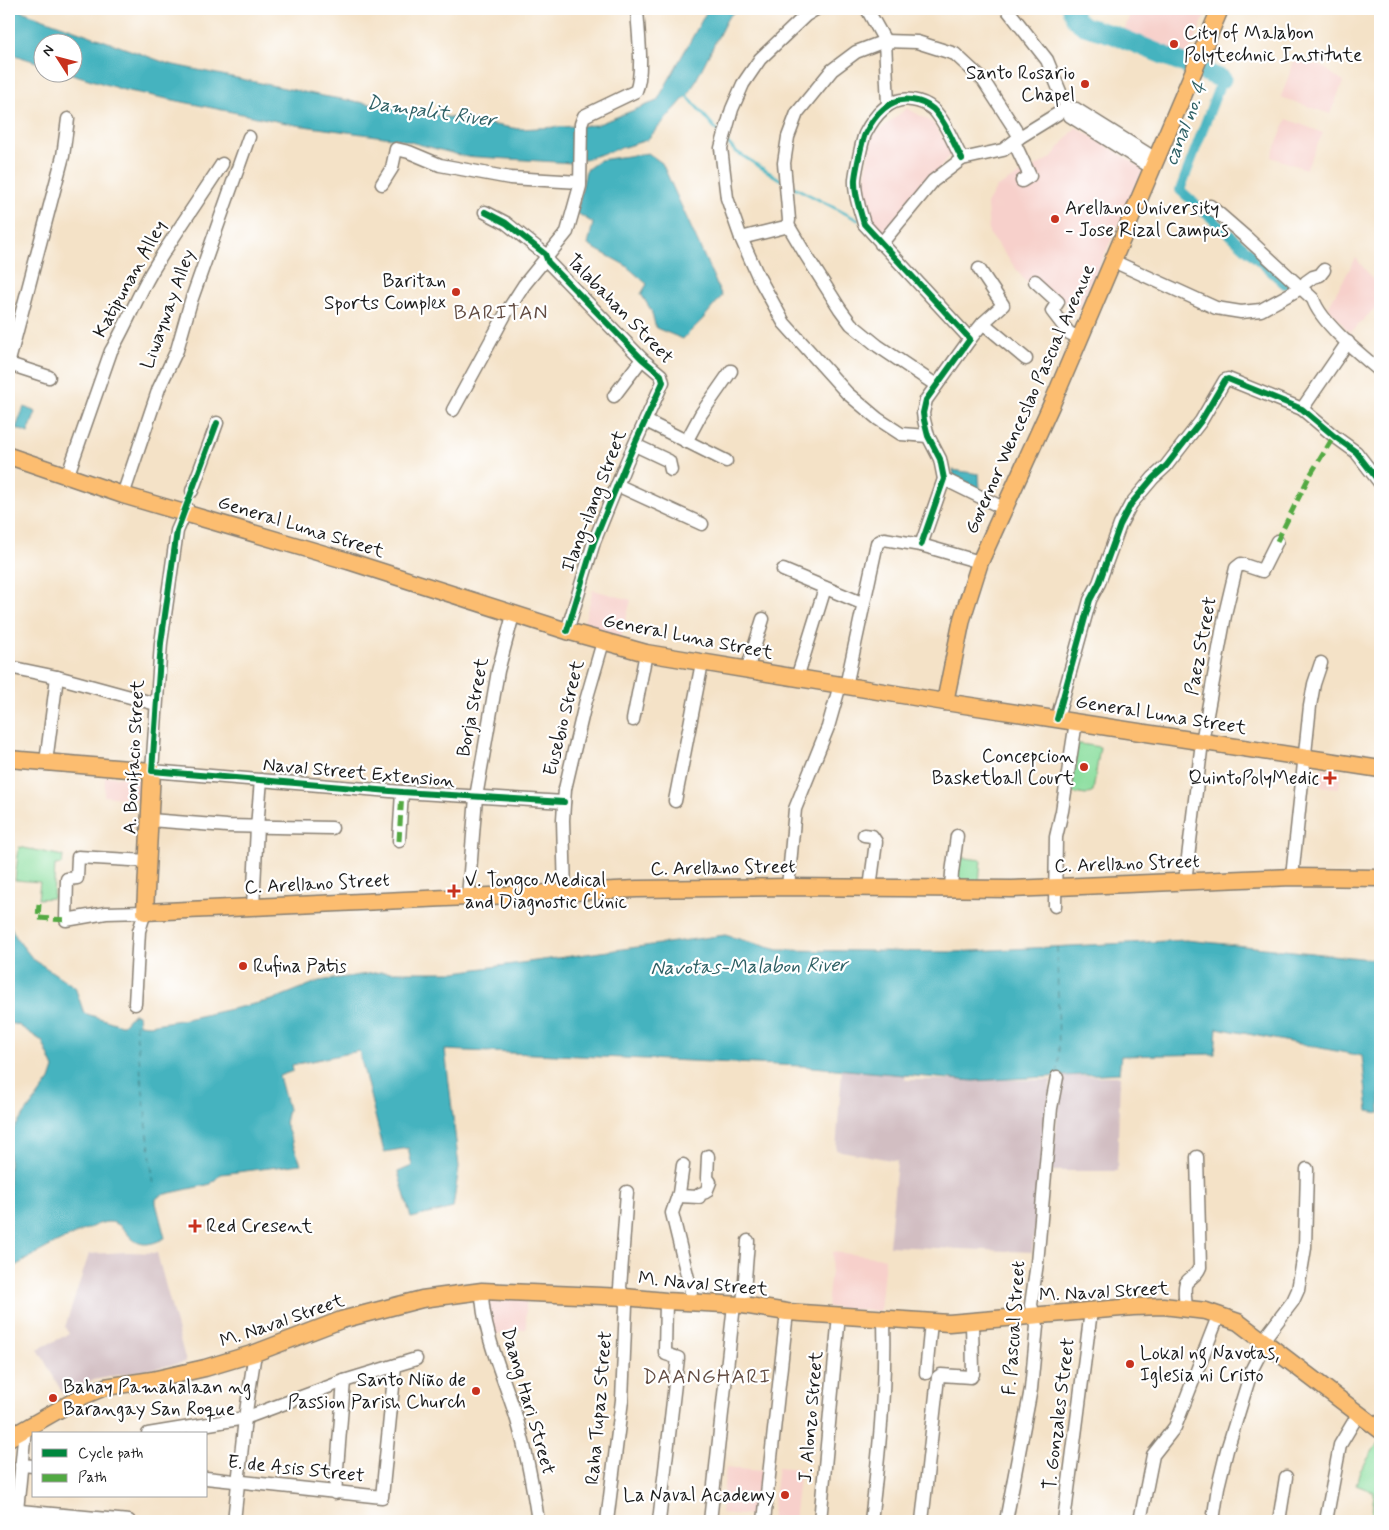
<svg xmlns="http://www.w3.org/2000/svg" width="1389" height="1530" font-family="Mynerve,sans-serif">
  <rect width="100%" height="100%" fill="#fff"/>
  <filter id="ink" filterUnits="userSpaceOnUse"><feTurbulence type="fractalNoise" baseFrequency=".02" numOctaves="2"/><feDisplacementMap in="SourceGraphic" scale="10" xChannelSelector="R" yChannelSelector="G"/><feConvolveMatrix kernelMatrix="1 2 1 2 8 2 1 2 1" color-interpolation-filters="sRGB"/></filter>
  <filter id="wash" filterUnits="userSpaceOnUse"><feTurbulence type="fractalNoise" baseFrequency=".0096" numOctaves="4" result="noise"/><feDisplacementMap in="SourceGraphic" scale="20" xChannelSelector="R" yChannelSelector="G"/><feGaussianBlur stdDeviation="1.12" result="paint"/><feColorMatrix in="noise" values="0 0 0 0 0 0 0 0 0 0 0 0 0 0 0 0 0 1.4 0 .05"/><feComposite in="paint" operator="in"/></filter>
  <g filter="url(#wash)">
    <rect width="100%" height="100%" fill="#f4e2c7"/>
    <g fill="#f7d0cb">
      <polygon points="1132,9 1208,9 1187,57 1124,31"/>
      <polygon points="1295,59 1323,67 1343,82 1330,114 1281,97"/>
      <polygon points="907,108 933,123 952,153 887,234 880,234 865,215 865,176 871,137"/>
      <polygon points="1287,119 1323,133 1306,169 1271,157"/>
      <polygon points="1076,127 1144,169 1079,310 1026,282 989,233 987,204 997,187 1051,158"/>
      <polygon points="1356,258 1380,289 1380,303 1350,333 1328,307"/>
      <polygon points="593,590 631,600 620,640 582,630"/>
      <polygon points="1321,768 1341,770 1339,788 1319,786"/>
      <polygon points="105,776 142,779 142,800 104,796"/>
      <polygon points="833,1252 885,1258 880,1311 827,1307"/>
      <polygon points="486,1297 526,1297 526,1329 493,1335"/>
      <polygon points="778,1467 800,1469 794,1521 771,1521"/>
      <polygon points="726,1468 762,1471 757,1516 721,1513"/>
    </g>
    <g fill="#d2bec2">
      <polygon points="845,1030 910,1053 905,1080 1051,1080 1032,1252 889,1246 897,1161 836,1150"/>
      <polygon points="1061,1076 1120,1076 1117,1171 1052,1171"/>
      <polygon points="128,1252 157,1253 186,1362 89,1381 63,1394 38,1349 69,1334 65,1327 89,1254"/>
    </g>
    <g fill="#8ddfa0" stroke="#547e5e">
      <polygon points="1074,743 1100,747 1093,791 1086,795 1073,793 1069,787"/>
      <polygon points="19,847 63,856 62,864 55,865 53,898 38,899 40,882 15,880"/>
      <polygon points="957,857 981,860 979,883 955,882"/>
      <polygon points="1379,1441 1380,1443 1380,1521 1371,1521 1374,1492 1356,1485 1360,1471"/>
    </g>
    <g fill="#44b3bf" stroke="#30686e">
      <polygon points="9,9 16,9 169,64 323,96 519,129 596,125 657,101 708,9 737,9 727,19 690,92 647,140 572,163 463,156 399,139 296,125 124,90 69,73 72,72 72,42 42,42 42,64 9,53"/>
      <polygon points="648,153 662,163 722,296 702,320 683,339 656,328 651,310 641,294 647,284 625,265 588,245 593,223 577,213 586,170 600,160"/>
      <polygon points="24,407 36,412 28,433 16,428"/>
      <polygon points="953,470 979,474 980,490 954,477"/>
      <path d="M9,926L11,927L17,939L33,959L75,987L84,1013L121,1025H123L134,1013L138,1015L139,1024L149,1025L186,1019L272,1000L319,981L381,972H455L725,935L778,950L954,952L1186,940L1380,960V1113L1368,1111L1362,1056L1217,1028L1215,1054L1121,1056L1119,1073L973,1081L801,1066L445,1050L459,1167L453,1208L411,1218L398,1172L412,1166L408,1148L384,1152L359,1051L292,1065L293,1071L279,1076L288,1109L285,1123L301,1164L221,1174L211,1184L161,1195L156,1199V1203L165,1238C127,1258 131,1222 109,1222C101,1222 94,1226 87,1229C60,1240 34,1254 9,1270V1135L50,1080L54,1068L42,1041L18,1025L9,1023Z"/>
    </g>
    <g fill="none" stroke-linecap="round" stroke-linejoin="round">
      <g stroke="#44b3bf" stroke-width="3">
        <polyline points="684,92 721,135"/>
        <polyline points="727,142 735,151 781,180"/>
        <polyline points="794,187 858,220"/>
      </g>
      <polyline stroke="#44b3bf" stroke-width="10" points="1222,79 1180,190 1285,284"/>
      <polyline stroke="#44b3bf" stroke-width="19" points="1071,9 1076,20 1084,26 1114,35 1222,79"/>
      <g stroke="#2e6065" stroke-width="1" stroke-dasharray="6 5" stroke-linecap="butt">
        <polyline points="1057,947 1059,1054 1058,1071"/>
        <polyline points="134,1013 154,1188"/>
      </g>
    </g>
  </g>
  <g filter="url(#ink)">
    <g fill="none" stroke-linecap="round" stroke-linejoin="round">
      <g stroke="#887f72" stroke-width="15">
        <g id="minor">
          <polyline points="816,9 806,15 760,59 743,84 732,109 721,148 727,198 741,238 758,276 784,323 847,393 878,419 901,434 928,436"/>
          <polyline points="867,9 885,41 888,105"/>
          <polyline points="1007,9 1047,60 1070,116 1152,168"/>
          <polyline points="1067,108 1076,109 1156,159"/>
          <polyline points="1014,142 1030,176 1022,181"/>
          <polyline points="382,184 392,168 396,149 409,152 440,165 510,178 580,182"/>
          <path d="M1210,206L1248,239L1313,299C1321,323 1360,354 1380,371"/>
          <polyline points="485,212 506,223 545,254 548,262 642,359 661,375 663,382 627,461 594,542 567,631"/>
          <polyline points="788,225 789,220 784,163 788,137 797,113 832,70 856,52 885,41 917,42 955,54 983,80 1020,137"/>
          <polyline points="788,225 804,252 840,309 851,324 878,346 936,385"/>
          <polyline points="741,238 785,227 788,225"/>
          <polyline points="881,244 933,181 962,159 1003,150 1020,137 1067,108"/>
          <polyline points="1113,261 1216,308 1241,312 1261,310 1301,288 1306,282 1313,277 1320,275 1324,270"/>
          <polyline points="1035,281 1058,302 1052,311 1069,333 1080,338"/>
          <polyline points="983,323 1026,359"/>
          <polyline points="970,339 983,323 1003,305 979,269"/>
          <polyline points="9,361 63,156 68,119"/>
          <polyline points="9,364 49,377"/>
          <polyline points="614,396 642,359"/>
          <polyline points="1302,409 1348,342"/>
          <path d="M453,410L506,313L524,285L567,232L580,186L581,124L584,116L636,91C644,72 638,30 637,9"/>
          <polyline points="646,421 726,461"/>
          <polyline points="686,442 701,414 731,371"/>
          <polyline points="635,445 669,461 671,470"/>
          <path d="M67,477L111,351C126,326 136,299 151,273C173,236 198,201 222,164"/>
          <polyline points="944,479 1005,509"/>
          <polyline points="617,485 702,524"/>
          <polyline points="192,491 217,423"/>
          <polyline points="123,495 159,388 177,350 191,301 249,137"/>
          <polyline points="187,508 177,531 161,643 152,771 402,792 564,802"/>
          <path d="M921,545L944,479L940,459L928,436L924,420L923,413L926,400L970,339L864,224C860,210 854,194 855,179C856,170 862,141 865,134C874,116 890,96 912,100C919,101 927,104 933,109C946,122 953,143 962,159"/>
          <polyline points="783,570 864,604"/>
          <polyline points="9,667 57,677 156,704"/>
          <polyline points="747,670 763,619"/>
          <polyline points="797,678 825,588"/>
          <polyline points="846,686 877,543 884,539 921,545 980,562"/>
          <polyline points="1057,719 1090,600 1099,583 1120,525 1131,504 1153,478 1166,466 1201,421 1225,380 1228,379 1302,409 1334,436 1356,452 1380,483"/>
          <polyline points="633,720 646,653"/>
          <polyline points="46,762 57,677"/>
          <polyline points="675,801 702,663"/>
          <polyline points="150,820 227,826 332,828"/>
          <polyline points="864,835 872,836 876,842 870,888"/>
          <polyline points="399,841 402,792"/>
          <polyline points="1292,877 1310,706 1314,684 1321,663"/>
          <polyline points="1185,882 1202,742 1226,610 1236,568 1241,564 1262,571 1277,541"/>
          <polyline points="788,887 795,809 828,727 840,685"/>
          <polyline points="951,888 952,873 957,836"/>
          <polyline points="565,893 563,820 565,789 585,704 603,642"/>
          <polyline points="468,897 476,797 498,671 513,615"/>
          <polyline points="1055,906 1056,837 1062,811 1076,722"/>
          <polyline points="253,907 257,827 261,780"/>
          <polyline points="135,1004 139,931 145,912 106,913 66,920 67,879 77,878 78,857 148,861"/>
          <polyline points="683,1165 679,1193 672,1213 691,1291 690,1303"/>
          <polyline points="678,1196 699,1197 700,1194 706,1192 710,1182 707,1178 708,1156"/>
          <path d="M482,1291C482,1332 505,1380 517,1420C527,1453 533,1487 538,1521"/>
          <polyline points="743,1305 748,1241"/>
          <path d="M1186,1309C1186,1302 1183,1289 1186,1283C1191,1276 1196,1277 1200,1267L1197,1157"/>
          <polyline points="926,1373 931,1322"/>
          <polyline points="148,1434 245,1418 344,1381 416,1359"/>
          <polyline points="21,1465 34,1466"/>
          <polyline points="206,1478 382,1497 395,1367"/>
          <polyline points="335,1493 344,1381"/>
          <polyline points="9,1510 129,1521"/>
          <polyline points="16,1521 25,1429"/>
          <polyline points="234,1521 245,1418 255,1353"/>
          <polyline points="607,1521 622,1400 626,1305 620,1288 627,1192"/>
          <polyline points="659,1521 678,1358 666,1354 665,1352 666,1301"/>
          <polyline points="710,1521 734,1305"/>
          <polyline points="764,1521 787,1312"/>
          <polyline points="820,1521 839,1315"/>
          <path d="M871,1521C879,1454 886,1387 884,1319"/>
          <polyline points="922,1521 938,1377 941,1375 971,1377 973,1374 972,1322"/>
          <polyline points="1006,1521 1031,1389 1037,1326 1031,1305 1037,1263 1051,1108 1057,1077"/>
          <polyline points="1064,1521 1091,1311"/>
          <polyline points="1140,1521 1153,1455 1175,1427 1219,1314"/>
          <polyline points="1213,1521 1218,1487 1227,1450 1252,1369 1266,1342 1267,1335 1293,1301 1298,1290 1305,1248 1307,1169"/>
          <polyline points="1279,1521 1286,1477"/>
          <polyline points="1326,1521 1340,1445 1359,1413"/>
        </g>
      </g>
      <g stroke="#887f72" stroke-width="19">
        <g id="major">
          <polyline points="9,456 123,495 348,561 567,631 646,653 945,702 1380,769"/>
          <polyline points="945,702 962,619 980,562 1054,399 1220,9"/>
          <polyline points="9,759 152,771 145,912 637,889 788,887 1012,889 1292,877 1380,878"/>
          <polyline points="9,1438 83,1396 105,1387 152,1380 205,1368 255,1353 341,1320 422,1299 482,1291 625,1297 666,1301 743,1305 787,1312 949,1323 1133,1307 1163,1306 1206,1311 1238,1322 1380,1430"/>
        </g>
      </g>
      <use href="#minor" stroke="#fff" stroke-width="12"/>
      <use href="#major" stroke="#fcbd6f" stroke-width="16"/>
      <g stroke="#52a943" stroke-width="5" stroke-dasharray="10 5" stroke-linecap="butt">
        <polyline points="1277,541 1309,477 1334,436"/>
        <polyline points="399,841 402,792"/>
        <polyline points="39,904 38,918 66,920"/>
      </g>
      <g stroke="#fff" stroke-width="9">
        <g id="cycleway">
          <polyline points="485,212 506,223 545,254 548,262 642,359 661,375 663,382 627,461 594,542 567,631"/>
          <polyline points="217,423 177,531 161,643 152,771 402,792 564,802"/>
          <path d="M921,545L944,479L940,459L928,436L924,420L923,413L926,400L970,339L864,224C860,210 854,194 855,179C856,170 862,141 865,134C874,116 890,96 912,100C919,101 927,104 933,109C946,122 953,143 962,159"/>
          <polyline points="1057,719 1090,600 1099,583 1120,525 1131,504 1153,478 1166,466 1201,421 1225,380 1228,379 1302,409 1334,436 1356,452 1380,483"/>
        </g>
      </g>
      <use href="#cycleway" stroke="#00873e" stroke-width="6"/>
    </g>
  </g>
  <g fill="#c8321e" stroke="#fff" stroke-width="2">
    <circle cx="1174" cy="44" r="5"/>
    <circle cx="1085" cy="84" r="5"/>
    <circle cx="1055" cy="219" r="5"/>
    <circle cx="456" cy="292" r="5"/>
    <circle cx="1084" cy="767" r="5"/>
    <path d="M1327.5 770.5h5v5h5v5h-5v5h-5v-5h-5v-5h5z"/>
    <path d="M451.5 883.5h5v5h5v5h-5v5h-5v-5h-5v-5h5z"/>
    <circle cx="243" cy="966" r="5"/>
    <path d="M192.5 1218.5h5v5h5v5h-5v5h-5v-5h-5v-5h5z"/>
    <circle cx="1130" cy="1364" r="5"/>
    <circle cx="476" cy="1391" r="5"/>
    <circle cx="53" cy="1398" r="5"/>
    <circle cx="785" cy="1495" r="5"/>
  </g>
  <g text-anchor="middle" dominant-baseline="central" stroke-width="4.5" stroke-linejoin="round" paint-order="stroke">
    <g font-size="19" fill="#1c1c1c" stroke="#fff" text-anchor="start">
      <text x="1184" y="33">City of Malabon<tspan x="1184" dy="22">Polytechnic Institute</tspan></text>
      <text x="1075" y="73" text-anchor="end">Santo Rosario<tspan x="1075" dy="22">Chapel</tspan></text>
      <text x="1065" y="208">Arellano University<tspan x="1065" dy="22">- Jose Rizal Campus</tspan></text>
      <text x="446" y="281" text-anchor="end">Baritan<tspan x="446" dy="22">Sports Complex</tspan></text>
      <text x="1074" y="756" text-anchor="end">Concepcion<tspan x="1074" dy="22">Basketball Court</tspan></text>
      <text x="1319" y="778" text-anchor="end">QuintoPolyMedic</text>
      <text x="465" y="880">V. Tongco Medical<tspan x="465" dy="22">and Diagnostic Clinic</tspan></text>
      <text x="253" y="966">Rufina Patis</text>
      <text x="206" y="1226">Red Cresent</text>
      <text x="1140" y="1353">Lokal ng Navotas,<tspan x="1140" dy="22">Iglesia ni Cristo</tspan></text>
      <text x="466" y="1380" text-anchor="end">Santo Niño de<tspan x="466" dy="22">Passion Parish Church</tspan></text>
      <text x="63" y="1387">Bahay Pamahalaan ng<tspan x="63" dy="22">Barangay San Roque</tspan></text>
      <text x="775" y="1495" text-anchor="end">La Naval Academy</text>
    </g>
    <g font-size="19" fill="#1c1c1c" stroke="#fff">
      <text transform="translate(130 279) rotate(-61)">Katipunan Alley</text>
      <text transform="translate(168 309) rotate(-70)">Liwayway Alley</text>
      <text transform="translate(620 309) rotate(46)">Talabahan Street</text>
      <text transform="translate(1030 399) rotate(-66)">Governor Wenceslao Pascual Avenue</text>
      <text transform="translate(594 501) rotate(-69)">Ilang-ilang Street</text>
      <text transform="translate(301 527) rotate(17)">General Luna Street</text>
      <text transform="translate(688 637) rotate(11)">General Luna Street</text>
      <text transform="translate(1201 646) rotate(-79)">Paez Street</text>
      <text transform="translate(473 707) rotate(-79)">Borja Street</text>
      <text transform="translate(1161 715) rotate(9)">General Luna Street</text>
      <text transform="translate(564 718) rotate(-76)">Eusebio Street</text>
      <text transform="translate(134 757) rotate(-87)">A. Bonifacio Street</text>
      <text transform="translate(359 773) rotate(5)">Naval Street Extension</text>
      <text transform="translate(1127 864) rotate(-2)">C. Arellano Street</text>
      <text transform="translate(723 868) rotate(-1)">C. Arellano Street</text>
      <text transform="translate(317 884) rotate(-3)">C. Arellano Street</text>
      <text transform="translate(703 1284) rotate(5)">M. Naval Street</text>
      <text transform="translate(1104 1292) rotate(-3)">M. Naval Street</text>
      <text transform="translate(282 1321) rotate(-19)">M. Naval Street</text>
      <text transform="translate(1014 1328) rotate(-86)">F. Pascual Street</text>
      <text transform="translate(528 1401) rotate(74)">Daang Hari Street</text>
      <text transform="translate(599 1408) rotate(-85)">Raha Tupaz Street</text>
      <text transform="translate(1059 1414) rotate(-83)">T. Gonzales Street</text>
      <text transform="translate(811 1417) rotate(-85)">J. Alonzo Street</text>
      <text transform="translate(296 1469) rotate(6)">E. de Asis Street</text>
    </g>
    <g font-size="20" font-style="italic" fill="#2e6065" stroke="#fff">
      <text transform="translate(431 112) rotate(8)">Dampalit River</text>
      <text transform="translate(1186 124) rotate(-69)">canal no. 4</text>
      <text transform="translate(749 967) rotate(-1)">Navotas-Malabon River</text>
    </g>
    <g font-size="21" letter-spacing="1" fill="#634d43" stroke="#fff">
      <text x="501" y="313">BARITAN</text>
      <text x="707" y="1377">DAANGHARI</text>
    </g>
  </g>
  <rect width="1389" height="1530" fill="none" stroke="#fff" stroke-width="30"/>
  <rect x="32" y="1432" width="175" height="65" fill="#ffffff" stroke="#a4a4a4"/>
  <rect x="42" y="1449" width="25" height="8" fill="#00873e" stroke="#a4a4a4"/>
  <text x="78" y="1458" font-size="15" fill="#1c1c1c">Cycle path</text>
  <rect x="42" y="1474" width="25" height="8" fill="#52a943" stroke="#a4a4a4"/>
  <text x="78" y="1482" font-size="15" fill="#1c1c1c">Path</text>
  <g transform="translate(58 58) rotate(306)"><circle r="24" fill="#ffffff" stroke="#a4a4a4"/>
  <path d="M0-4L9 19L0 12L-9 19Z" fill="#c8321e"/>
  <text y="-8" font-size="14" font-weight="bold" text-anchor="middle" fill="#1c1c1c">N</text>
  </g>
</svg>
